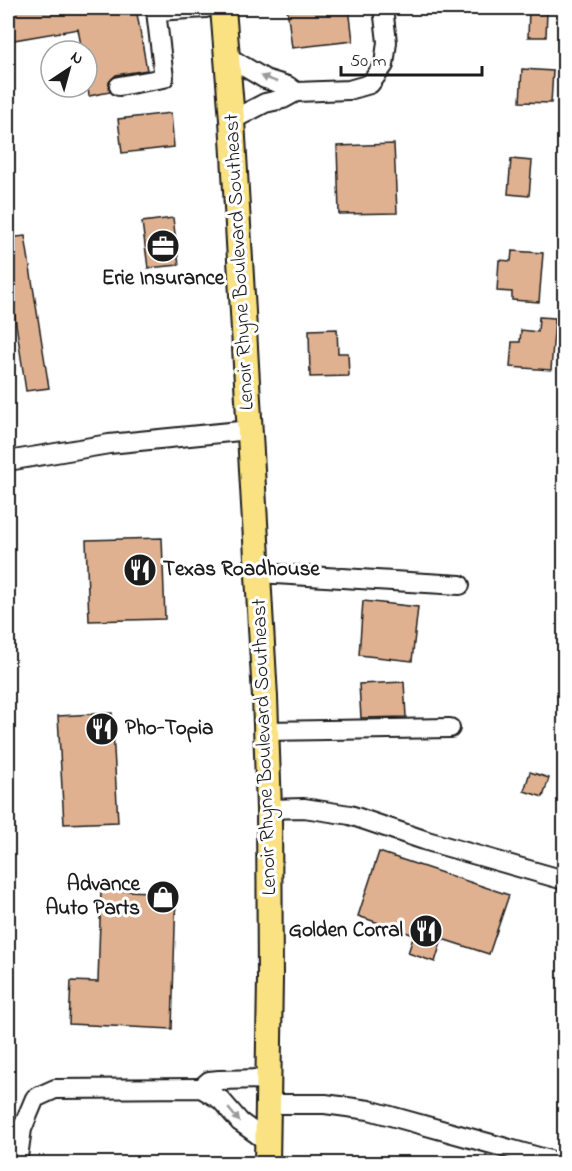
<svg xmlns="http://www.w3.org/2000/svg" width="572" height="1171" font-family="'Indie Flower',sans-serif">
  <rect width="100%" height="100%" fill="#fff"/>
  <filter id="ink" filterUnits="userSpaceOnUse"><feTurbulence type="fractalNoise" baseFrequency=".0167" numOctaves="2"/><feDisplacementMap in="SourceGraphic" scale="12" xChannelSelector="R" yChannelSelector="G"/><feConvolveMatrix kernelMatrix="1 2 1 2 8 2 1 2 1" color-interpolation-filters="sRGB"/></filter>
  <g filter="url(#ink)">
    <g fill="#dfb190" stroke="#1c1c1c" stroke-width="1.5">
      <polygon points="8,8 136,8 147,70 116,75 109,82 110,92 89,96 87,81 87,51 82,51 78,29 8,41"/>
      <polygon points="287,8 349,8 353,41 292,48"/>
      <polygon points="529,10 547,11 546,37 528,37"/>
      <polygon points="522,69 553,71 551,103 520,102"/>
      <polygon points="171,113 174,147 122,153 118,119"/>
      <polygon points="394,144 397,213 339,214 337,146"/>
      <polygon points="511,159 532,161 529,196 508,194"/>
      <polygon points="173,218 179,265 148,268 142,222"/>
      <polygon points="25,236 49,388 26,391 8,270 8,238"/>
      <polygon points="512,251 543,253 539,302 512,300 512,292 497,291 499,260 511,261"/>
      <polygon points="539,317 555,318 551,370 510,367 512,342 520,342 521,330 538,332"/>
      <polygon points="337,329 338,353 348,353 349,376 310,377 309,330"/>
      <polygon points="162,538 165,619 89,621 86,540"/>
      <polygon points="363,601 418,607 412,661 359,655"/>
      <polygon points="404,682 406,717 361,718 359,684"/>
      <polygon points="112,713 118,822 64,824 58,716"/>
      <polygon points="530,772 549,778 543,797 524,791"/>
      <polygon points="379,852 509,895 489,954 442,939 435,962 408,953 414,935 358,916"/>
      <polygon points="101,890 176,893 172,1029 69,1024 71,981 98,982"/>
    </g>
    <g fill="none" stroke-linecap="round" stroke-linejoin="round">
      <g stroke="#1c1c1c" stroke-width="22">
        <g id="minor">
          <polyline points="155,8 156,11 206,8"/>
          <polyline points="228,57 265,79 288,86 296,92 283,99 265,103 232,120"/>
          <polyline points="119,86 164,78 156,11"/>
          <polyline points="296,92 349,90 370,84 384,65 387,42 383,8"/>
          <polyline points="8,461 109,444 250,430"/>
          <polyline points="258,573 460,585"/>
          <polyline points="266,731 450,728"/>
          <polyline points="269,809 304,808 350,815 427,841 564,880"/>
          <polyline points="201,1088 209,1081 219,1080 269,1079"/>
          <polyline points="268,1104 325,1104 369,1110 564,1164"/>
          <polyline points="17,1164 22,1129 35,1098 55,1089 201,1088 221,1100 240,1122 268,1142"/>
        </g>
      </g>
      <g stroke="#1c1c1c" stroke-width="28">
        <polyline id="major" points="223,8 232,120 265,697 269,809 270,979 267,1164"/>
      </g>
      <use href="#minor" stroke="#fff" stroke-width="18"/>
      <use href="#major" stroke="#fae181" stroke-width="24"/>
    </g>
    <defs><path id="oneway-solid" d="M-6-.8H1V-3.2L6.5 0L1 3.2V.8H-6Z" transform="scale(1.5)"/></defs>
    <g fill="#999">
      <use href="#oneway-solid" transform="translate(269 79) rotate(-159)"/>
      <use href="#oneway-solid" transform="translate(234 1115) rotate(50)"/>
    </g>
  </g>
  <defs>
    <g id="office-disc" transform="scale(1.725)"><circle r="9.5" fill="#1c1c1c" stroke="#fff"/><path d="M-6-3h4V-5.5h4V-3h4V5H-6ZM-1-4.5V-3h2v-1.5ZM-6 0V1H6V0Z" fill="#fff"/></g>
    <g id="restaurant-disc" transform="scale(1.725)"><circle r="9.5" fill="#1c1c1c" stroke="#fff"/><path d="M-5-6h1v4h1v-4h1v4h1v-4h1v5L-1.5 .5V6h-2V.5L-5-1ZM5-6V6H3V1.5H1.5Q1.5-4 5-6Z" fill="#fff"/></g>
    <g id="shop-disc" transform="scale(1.725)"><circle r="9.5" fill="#1c1c1c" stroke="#fff"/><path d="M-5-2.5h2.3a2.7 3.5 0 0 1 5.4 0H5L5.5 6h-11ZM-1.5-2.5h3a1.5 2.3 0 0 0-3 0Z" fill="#fff"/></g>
  </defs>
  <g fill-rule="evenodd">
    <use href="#office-disc" x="163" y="246"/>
    <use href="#restaurant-disc" x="140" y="570"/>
    <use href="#restaurant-disc" x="102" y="729"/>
    <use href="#shop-disc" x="163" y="897"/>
    <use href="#restaurant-disc" x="426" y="931"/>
  </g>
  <g text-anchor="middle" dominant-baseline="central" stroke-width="6" stroke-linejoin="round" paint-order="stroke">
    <g font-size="21" fill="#1c1c1c" stroke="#fff">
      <text transform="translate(240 262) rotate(-93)">Lenoir Rhyne Boulevard Southeast</text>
      <text transform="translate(265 747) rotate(-92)">Lenoir Rhyne Boulevard Southeast</text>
    </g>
    <g font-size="21" font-weight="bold" fill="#1c1c1c" stroke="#fff" text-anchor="start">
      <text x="163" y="279" text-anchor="middle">Erie Insurance</text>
      <text x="163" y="570">Texas Roadhouse</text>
      <text x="125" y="729">Pho-Topia</text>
      <text x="140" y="885" text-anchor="end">Advance<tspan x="140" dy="24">Auto Parts</tspan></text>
      <text x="403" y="931" text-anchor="end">Golden Corral</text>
    </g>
  </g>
  <rect width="572" height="1171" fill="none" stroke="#fff" stroke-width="30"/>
  <rect x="15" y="15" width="542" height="1141" fill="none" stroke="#1c1c1c" stroke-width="2" filter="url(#ink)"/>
  <g transform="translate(69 69) rotate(36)"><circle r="28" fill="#ffffff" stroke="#a4a4a4" stroke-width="1.5"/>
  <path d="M0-4.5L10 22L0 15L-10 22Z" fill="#1c1c1c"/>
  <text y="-9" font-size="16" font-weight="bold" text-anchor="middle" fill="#1c1c1c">N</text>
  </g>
  <path d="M341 66v9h141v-9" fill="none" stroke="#1c1c1c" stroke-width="3"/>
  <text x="350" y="66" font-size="18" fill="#1c1c1c" stroke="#ffffff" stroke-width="4.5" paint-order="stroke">50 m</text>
</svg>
